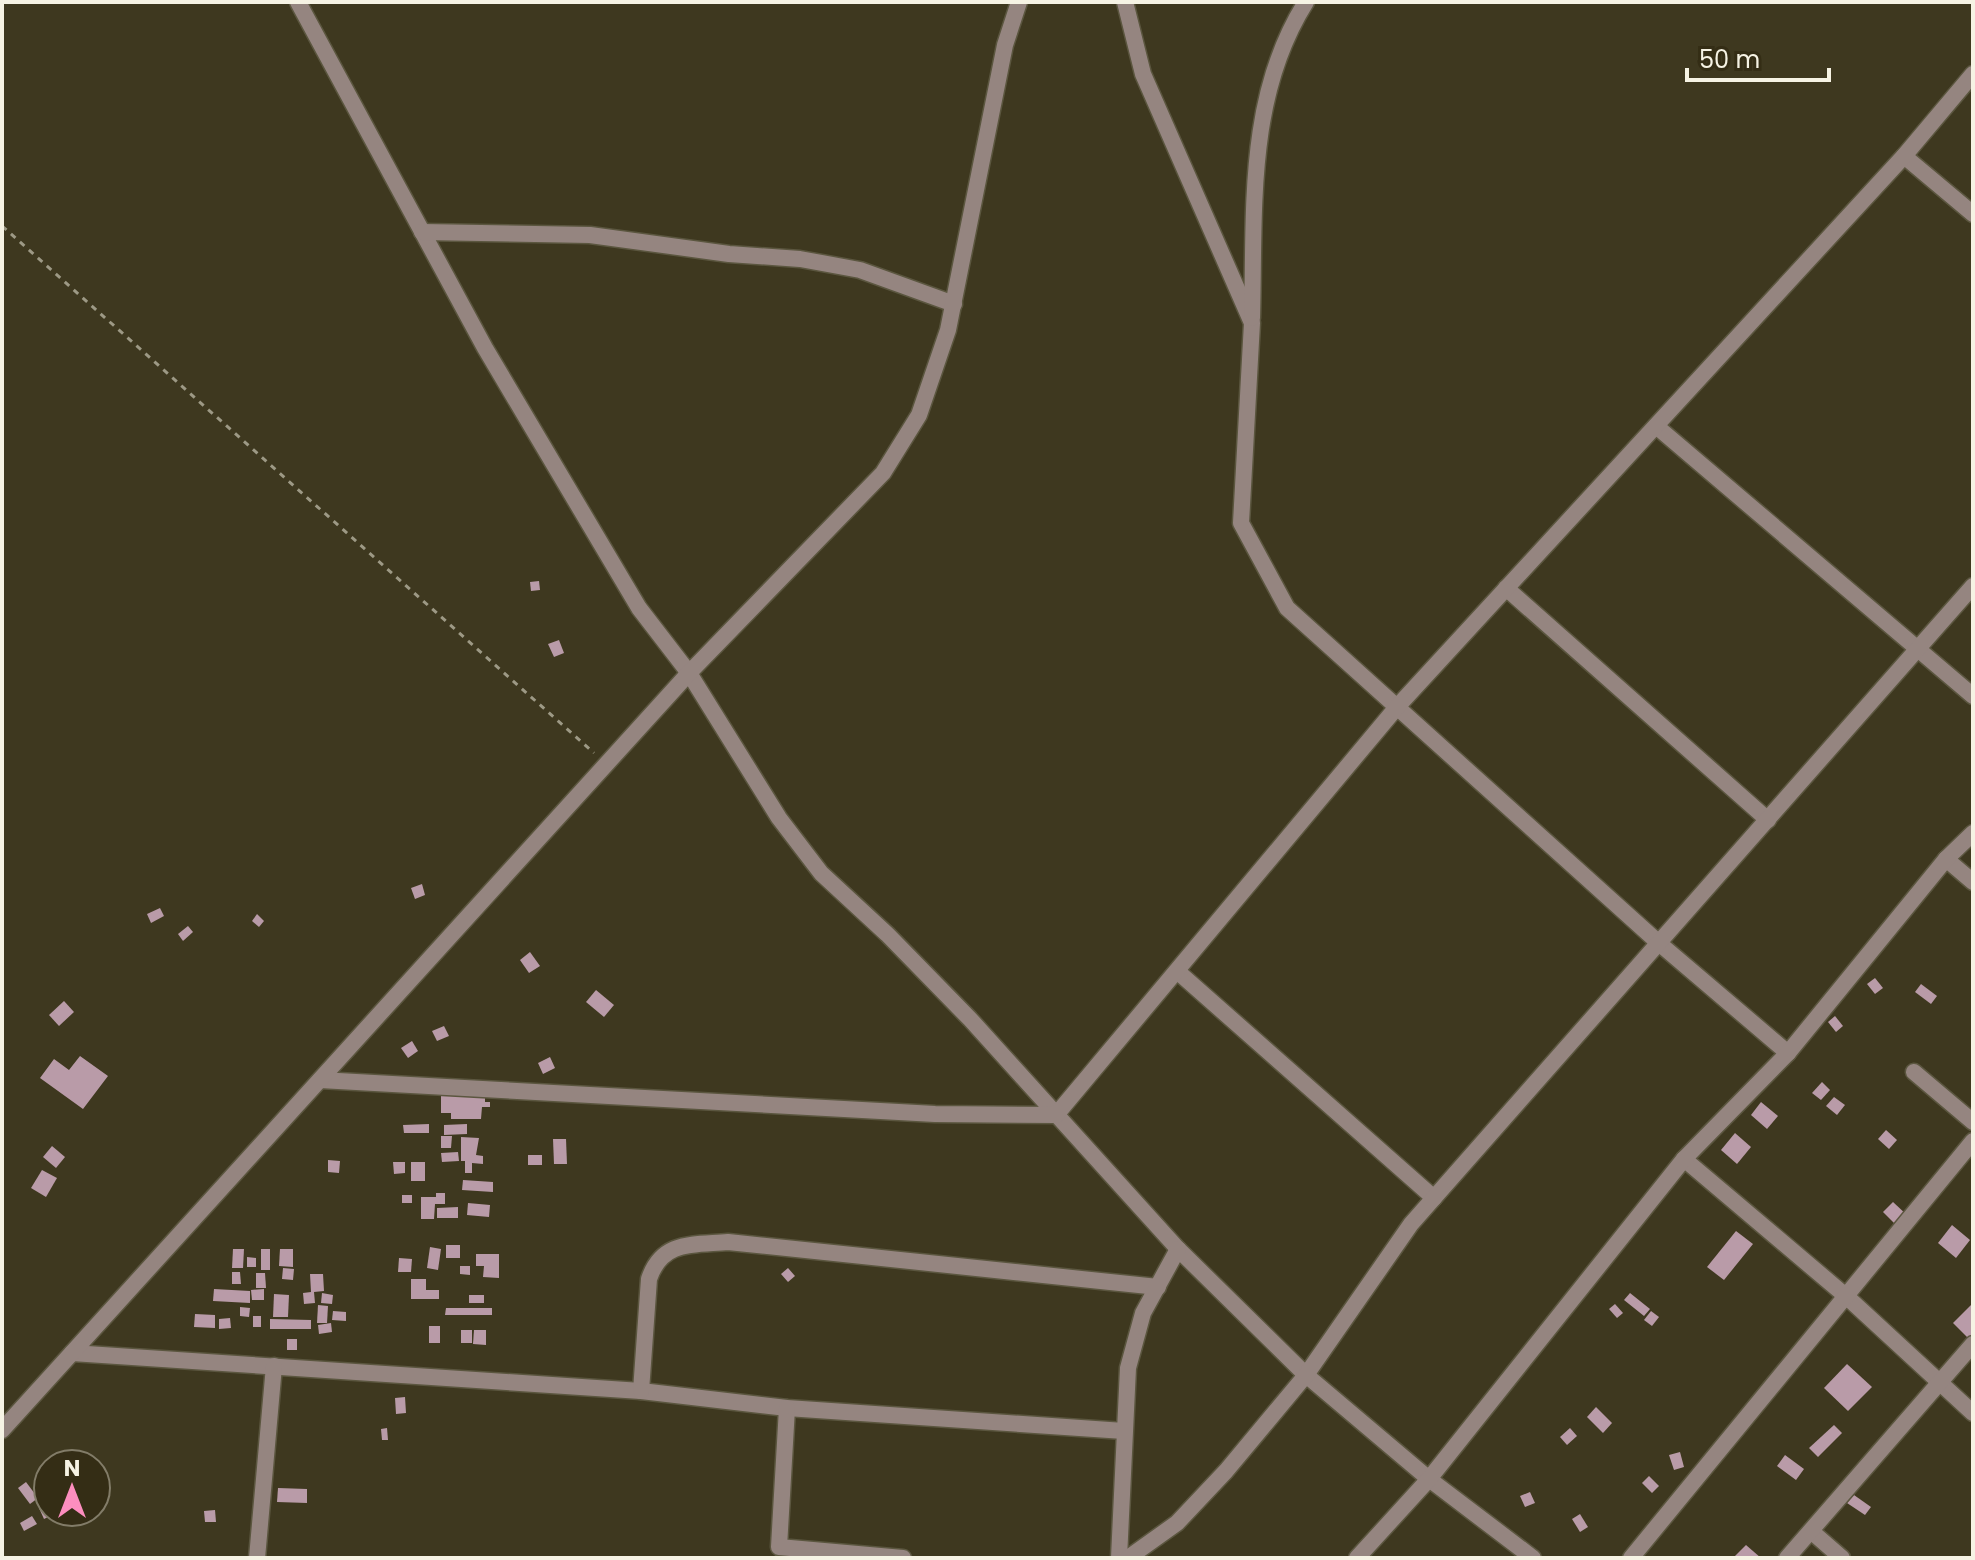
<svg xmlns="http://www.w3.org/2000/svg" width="1975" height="1560" font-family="Poppins,sans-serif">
  <rect width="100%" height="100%" fill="#3e381f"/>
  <g fill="#b99ba8">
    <polygon points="539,581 540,590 531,591 530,582"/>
    <polygon points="559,640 564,653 554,657 548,644"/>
    <polygon points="422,884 425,895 415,899 411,888"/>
    <polygon points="160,908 164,916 151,923 147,914"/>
    <polygon points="257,914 264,921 259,927 252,921"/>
    <polygon points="188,926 193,932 183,941 178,934"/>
    <polygon points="530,952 540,966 529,973 520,960"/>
    <polygon points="1875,978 1883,988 1875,994 1867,984"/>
    <polygon points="1921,984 1937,996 1931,1004 1915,992"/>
    <polygon points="596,990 614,1005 604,1017 586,1002"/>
    <polygon points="64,1001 74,1012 59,1026 49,1015"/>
    <polygon points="1835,1016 1843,1026 1836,1032 1828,1022"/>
    <polygon points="444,1026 449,1036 437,1041 432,1031"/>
    <polygon points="412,1041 418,1051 408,1058 401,1048"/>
    <polygon points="80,1056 108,1076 83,1109 40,1078 54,1059 69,1070"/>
    <polygon points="550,1057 555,1068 543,1074 538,1063"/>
    <polygon points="1822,1082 1830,1090 1821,1100 1812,1093"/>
    <polygon points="441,1089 485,1093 485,1102 490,1102 490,1107 482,1107 481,1119 451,1119 451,1113 441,1113"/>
    <polygon points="1834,1097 1845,1105 1837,1115 1826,1106"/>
    <polygon points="1761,1102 1778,1116 1767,1129 1751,1115"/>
    <polygon points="429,1124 429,1133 404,1133 403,1125"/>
    <polygon points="467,1124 467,1134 444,1135 444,1125"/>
    <polygon points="1886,1130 1897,1140 1889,1149 1878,1139"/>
    <polygon points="1735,1133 1751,1147 1737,1164 1721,1150"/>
    <polygon points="441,1136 452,1136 451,1148 441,1148"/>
    <polygon points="461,1137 479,1138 476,1155 483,1156 483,1164 472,1163 472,1173 465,1173 465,1161 461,1161"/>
    <polygon points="553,1139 566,1139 567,1164 554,1164"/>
    <polygon points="52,1146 65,1157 56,1168 43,1157"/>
    <polygon points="458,1152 459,1161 442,1162 441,1153"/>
    <rect x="528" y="1155" width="14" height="10"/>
    <polygon points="328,1160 340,1161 339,1173 328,1172"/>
    <polygon points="393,1162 405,1162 405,1173 394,1174"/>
    <rect x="411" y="1162" width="14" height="19"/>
    <polygon points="42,1170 57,1178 46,1197 31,1188"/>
    <polygon points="463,1180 493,1182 493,1192 462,1190"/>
    <polygon points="436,1193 445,1193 445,1204 435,1204 434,1219 421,1219 421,1197 436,1197"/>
    <rect x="402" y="1195" width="10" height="8"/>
    <polygon points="1893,1202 1908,1216 1898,1227 1883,1212"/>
    <polygon points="468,1203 490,1205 489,1217 467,1215"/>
    <polygon points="458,1207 458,1218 437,1218 437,1208"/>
    <polygon points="1952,1225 1970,1240 1956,1258 1938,1243"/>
    <polygon points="1736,1231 1753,1244 1724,1280 1707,1267"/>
    <rect x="446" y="1245" width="14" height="13"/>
    <polygon points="430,1247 441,1249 438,1270 427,1268"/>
    <polygon points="233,1249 244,1249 243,1268 232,1268"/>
    <rect x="261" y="1249" width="9" height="21"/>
    <polygon points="280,1249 293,1249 293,1267 279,1266"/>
    <polygon points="476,1254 499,1254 499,1278 483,1277 484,1266 476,1266"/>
    <polygon points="247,1257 256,1258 256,1267 247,1267"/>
    <polygon points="399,1258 412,1259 411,1272 398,1272"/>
    <polygon points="460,1266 470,1266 470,1275 460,1274"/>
    <polygon points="283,1268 294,1269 293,1280 282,1279"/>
    <polygon points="788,1268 795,1276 788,1282 781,1274"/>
    <polygon points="232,1272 240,1272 241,1284 232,1284"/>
    <polygon points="256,1273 265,1273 266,1288 256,1288"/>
    <polygon points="310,1274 323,1274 324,1291 314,1292 315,1303 304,1304 303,1293 311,1292"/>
    <polygon points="411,1279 426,1279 426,1290 439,1290 439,1299 411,1299"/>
    <polygon points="214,1289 250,1291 250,1303 213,1301"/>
    <polygon points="264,1289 264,1300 252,1300 251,1290"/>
    <polygon points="322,1293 333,1295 332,1304 321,1303"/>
    <polygon points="1630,1293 1650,1309 1644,1316 1624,1300"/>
    <polygon points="274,1294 289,1295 288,1317 273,1317"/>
    <rect x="469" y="1295" width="15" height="8"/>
    <polygon points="1973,1303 1973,1335 1969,1339 1953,1323"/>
    <polygon points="1615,1304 1623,1313 1617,1318 1609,1309"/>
    <polygon points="318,1305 328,1306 327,1323 317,1323"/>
    <polygon points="240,1307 250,1308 249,1317 240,1316"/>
    <polygon points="446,1308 492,1308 492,1315 445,1315"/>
    <polygon points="333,1311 346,1312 346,1321 332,1320"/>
    <polygon points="1651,1311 1659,1317 1652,1326 1644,1320"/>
    <polygon points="195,1314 215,1315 215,1328 194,1327"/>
    <rect x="253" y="1316" width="8" height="11"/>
    <polygon points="230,1318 231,1328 219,1329 219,1319"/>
    <polygon points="270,1319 311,1320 311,1329 270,1329"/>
    <polygon points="331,1323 332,1332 319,1334 318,1325"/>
    <rect x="429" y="1326" width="11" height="17"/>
    <rect x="461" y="1330" width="11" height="13"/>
    <polygon points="474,1330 486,1330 486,1345 473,1344"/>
    <rect x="287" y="1339" width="10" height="11"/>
    <polygon points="1847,1364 1872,1387 1848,1411 1824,1388"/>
    <polygon points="405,1397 406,1413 396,1414 395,1398"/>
    <polygon points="1596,1407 1612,1423 1603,1433 1587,1417"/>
    <polygon points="1834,1425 1842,1433 1818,1457 1809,1448"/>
    <polygon points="387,1428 388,1440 382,1440 381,1429"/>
    <polygon points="1570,1428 1577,1436 1567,1445 1560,1437"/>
    <polygon points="1680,1452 1684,1467 1674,1470 1669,1455"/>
    <polygon points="67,1454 72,1464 61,1464 58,1458"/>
    <polygon points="1785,1455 1804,1469 1796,1480 1777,1466"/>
    <polygon points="1649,1476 1659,1486 1652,1493 1642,1483"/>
    <polygon points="26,1482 38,1498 30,1504 18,1488"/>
    <polygon points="278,1488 307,1489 307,1503 277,1502"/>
    <polygon points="1530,1492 1535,1503 1525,1507 1520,1496"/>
    <polygon points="1854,1495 1871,1507 1865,1515 1847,1503"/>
    <polygon points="48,1504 48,1512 54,1514 44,1519 39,1508"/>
    <polygon points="215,1510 216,1522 205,1522 204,1511"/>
    <polygon points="85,1513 88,1522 77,1525 74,1516"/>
    <polygon points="1580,1514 1588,1527 1580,1532 1572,1519"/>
    <polygon points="32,1516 37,1524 24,1531 20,1523"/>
    <polygon points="1746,1545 1761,1558 1733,1558"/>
  </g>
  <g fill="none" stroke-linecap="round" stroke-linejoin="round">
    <g stroke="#5b563f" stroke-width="19">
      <g id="street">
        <polyline points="298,2 485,348 639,608 689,673 779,818 821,873 887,934 970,1019 1178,1249 1306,1375 1429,1479 1533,1558"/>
        <polyline points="1125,2 1143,74 1252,323 1241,523 1287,608 1660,944 1788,1053"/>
        <polyline points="1904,156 1973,214"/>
        <polyline points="422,232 590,235 729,254 800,259 860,270 954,304"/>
        <path d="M1252,318C1255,210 1246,97 1306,2"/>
        <polyline points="1656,426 1973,696"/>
        <polyline points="1506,588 1768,820"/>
        <polyline points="1946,859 1973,882"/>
        <polyline points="1177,971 1434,1198"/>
        <polyline points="1914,1072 1973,1122"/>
        <polyline points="320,1080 935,1114 1056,1115 1397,707 1904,156 1973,74"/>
        <polyline points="1684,1159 1847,1297 1973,1413"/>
        <polyline points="72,1353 641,1391 787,1408 1124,1431"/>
        <path d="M641,1391L649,1279C662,1240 693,1245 728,1242L1158,1287"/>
        <polyline points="787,1408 779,1547 903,1558"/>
        <polyline points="2,1430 689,673 883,473 919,415 948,330 1005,45 1019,2"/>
        <polyline points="1811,1531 1842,1558"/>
        <polyline points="257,1558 274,1366"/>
        <polyline points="1119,1558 1128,1368 1143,1313 1178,1249"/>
        <polyline points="1128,1558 1177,1523 1226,1471 1306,1375 1411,1224 1973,586"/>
        <polyline points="1357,1558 1429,1479 1684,1159 1788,1053 1946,859 1973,833"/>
        <polyline points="1631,1558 1973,1141"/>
        <polyline points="1787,1558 1973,1344"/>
      </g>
    </g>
    <polyline stroke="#9d9985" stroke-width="3" stroke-dasharray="6 6" stroke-linecap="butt" points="2,226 594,753"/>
    <use href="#street" stroke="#958580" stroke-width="16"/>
  </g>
  <rect width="1975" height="1560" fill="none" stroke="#f6f3e4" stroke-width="8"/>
  <g transform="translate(72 1488)"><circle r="38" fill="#342d15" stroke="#827c68" stroke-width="2"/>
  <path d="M0-6L14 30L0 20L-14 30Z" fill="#fd8ebf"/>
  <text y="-12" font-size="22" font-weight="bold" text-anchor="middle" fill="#f6f3e4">N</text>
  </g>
  <path d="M1687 68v12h142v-12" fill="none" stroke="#f6f3e4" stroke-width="4"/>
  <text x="1699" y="68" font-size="24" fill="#f6f3e4" stroke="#342d15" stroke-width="6" paint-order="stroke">50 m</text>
</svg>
